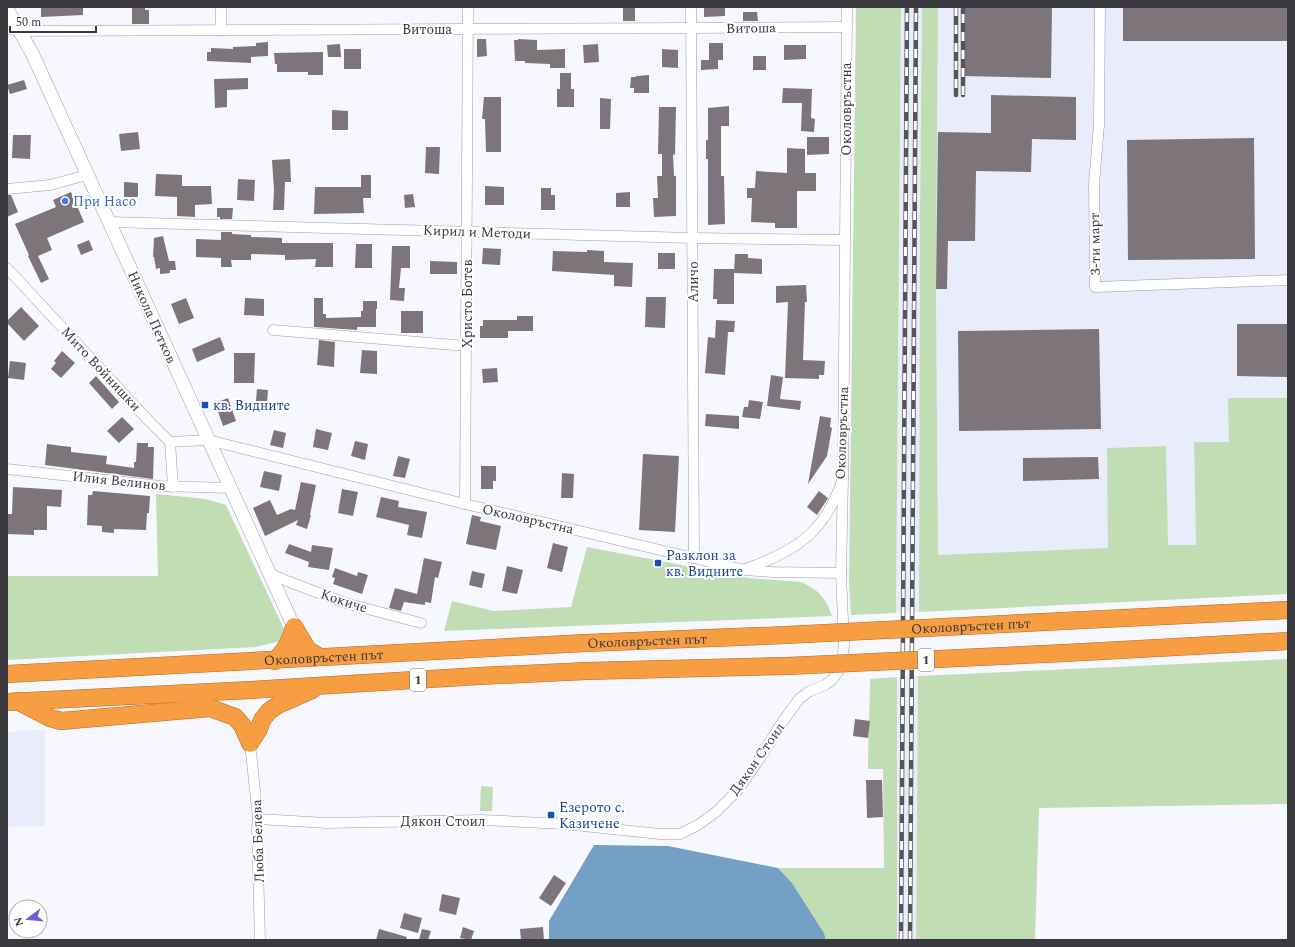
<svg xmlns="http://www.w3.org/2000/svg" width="1295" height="947" font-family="Spectral,serif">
  <rect width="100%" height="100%" fill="#f7f8ff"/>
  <g fill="#e8ecfb">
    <polygon points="901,7 922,7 920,212 919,612 896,613"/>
    <polygon points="938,7 1288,7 1288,398 1229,398 1229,442 1194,443 1196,545 1168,546 1166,446 1107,448 1109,548 938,556 936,289"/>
    <polygon points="918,676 916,940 897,940 897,677"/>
    <polygon points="45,729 45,826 7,827 7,732"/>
  </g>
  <g fill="#c1ddb4">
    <polygon points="856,7 901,7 896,613 851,615 849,584"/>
    <polygon points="922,7 938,7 936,289 938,555 1108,548 1107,448 1166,446 1168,545 1196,545 1194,442 1229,442 1228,398 1288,398 1288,594 919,612 920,212"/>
    <polygon points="156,494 206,499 226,505 284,629 281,641 256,647 7,660 7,576 158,576"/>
    <path d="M587,547L749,578L801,582C818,589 826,598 832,616L444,631L452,601L494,611L571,607Z"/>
    <polygon points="1288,659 1288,804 1039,808 1035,940 916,940 918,676"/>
    <path d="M897,677V940H826L824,933L792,883L778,868H884L883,769H868C868,739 870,709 870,679Z"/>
    <polygon points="481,786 493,787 492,811 480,811"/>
  </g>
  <polygon fill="#75a0c6" points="594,845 668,846 778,868 792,883 824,933 826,940 549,940 549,921"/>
  <g fill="#7d7579">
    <polygon points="41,7 83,7 83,15 41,17"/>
    <rect x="623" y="7" width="12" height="14"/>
    <polygon points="704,7 725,7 725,16 704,17"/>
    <polygon points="964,7 1052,7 1051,78 963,76"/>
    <rect x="1123" y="7" width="165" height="34"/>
    <polygon points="132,8 145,8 145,10 149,10 149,24 132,24"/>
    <polygon points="743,12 757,12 758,21 743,21"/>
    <polygon points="477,39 486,39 487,56 477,57"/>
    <polygon points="518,39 537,40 537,50 565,49 565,68 550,68 550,64 525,63 525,61 515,61 514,40 518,40"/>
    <polygon points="268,42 268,56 251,57 251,63 207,61 207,52 211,52 211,48 233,49 233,47 256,46 256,43"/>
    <polygon points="709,43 723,43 723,60 718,60 718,69 701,70 701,60 709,60"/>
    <polygon points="340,44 341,57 328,57 327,45"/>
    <polygon points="598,44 599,62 584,63 583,45"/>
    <polygon points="784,45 806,45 806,59 784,60"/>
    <rect x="344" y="49" width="17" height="20"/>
    <polygon points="662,49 678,50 678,68 662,67"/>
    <polygon points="323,52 323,75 308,75 308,72 277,72 277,64 275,64 274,53"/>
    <rect x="753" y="56" width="13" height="14"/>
    <polygon points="560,73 571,73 571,89 574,89 574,107 557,107 557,89 560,89"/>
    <polygon points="649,75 649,93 634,93 634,88 630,88 631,77 636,77 636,76"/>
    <polygon points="248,78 248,89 227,90 227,107 215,108 214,79"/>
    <polygon points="24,80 27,89 10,94 7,85"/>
    <polygon points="783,88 812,89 811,118 815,119 814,132 801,131 802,103 782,103"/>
    <polygon points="991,95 1076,97 1076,140 1032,139 1031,172 976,171 975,241 948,241 947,289 936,289 938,132 991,133"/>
    <polygon points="484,97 501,97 501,152 486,152 485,119 482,119"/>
    <polygon points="600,98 611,99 610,129 600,129"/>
    <polygon points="729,106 729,126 721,126 721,176 724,176 725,224 708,225 708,159 706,159 706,140 708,140 708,108"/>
    <polygon points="659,107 676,107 675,155 673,154 674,176 676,176 676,216 654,217 653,198 658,198 657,176 662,176 662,154 658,154"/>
    <polygon points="332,110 348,111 348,130 332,130"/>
    <polygon points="138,132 140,149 121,151 119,134"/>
    <polygon points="13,135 31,135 30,159 12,158"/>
    <polygon points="807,137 829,137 829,154 807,155"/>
    <polygon points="1254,138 1255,259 1128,260 1127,140"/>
    <polygon points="426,147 440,147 439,174 425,173"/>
    <polygon points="787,148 805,149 805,173 816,173 816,191 797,191 797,228 775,228 775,223 751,222 752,198 747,198 747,188 755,188 756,171 787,173"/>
    <polygon points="290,159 291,182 285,182 284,210 273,210 274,190 272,160"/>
    <polygon points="156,174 182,175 182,186 211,186 212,204 195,205 195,217 177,216 177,197 155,196"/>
    <polygon points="361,175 371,175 371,198 363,198 364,213 314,214 315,187 361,187"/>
    <polygon points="238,179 255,180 254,201 237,200"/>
    <polygon points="124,182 138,183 138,197 124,197"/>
    <polygon points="485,186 504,187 504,205 485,205"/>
    <polygon points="541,188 551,188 551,195 555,195 555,210 541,210"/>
    <polygon points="71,192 84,222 47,238 52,250 38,256 49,279 41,283 28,256 29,255 15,224 56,207 53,200"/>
    <polygon points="630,192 630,207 616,207 616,193"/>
    <polygon points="413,194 415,207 405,208 404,195"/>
    <polygon points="7,195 11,195 18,212 7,217"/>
    <polygon points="217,208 233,208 232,219 220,219 220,217 217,217"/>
    <polygon points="221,232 232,232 232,234 251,235 251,237 282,238 282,243 333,243 333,267 315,267 316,259 285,260 285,255 251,254 251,260 231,260 232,267 221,267 221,258 196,257 196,239 221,240"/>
    <polygon points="163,236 169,261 175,261 176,270 170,270 170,273 160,274 160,268 156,269 154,257 153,257 154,238"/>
    <polygon points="89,240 93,250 81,255 77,245"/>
    <polygon points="356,244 372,244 372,268 355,268"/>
    <polygon points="392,246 410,246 410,268 401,268 399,288 405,288 404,301 390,300"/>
    <polygon points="483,248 501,249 500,265 482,264"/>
    <polygon points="587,250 604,251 604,262 633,263 632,287 614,286 614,275 552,271 553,251 587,252"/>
    <rect x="658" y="253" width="17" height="16"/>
    <polygon points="735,254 748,254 748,258 762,259 762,274 734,273"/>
    <polygon points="430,261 457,262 457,274 430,274"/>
    <polygon points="714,269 734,269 734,304 717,304 717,299 713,299"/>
    <polygon points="806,285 807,302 805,302 803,360 825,361 824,375 819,375 819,379 785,378 788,302 776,303 776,286"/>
    <polygon points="646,297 666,297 665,328 645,327"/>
    <polygon points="186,298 194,318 179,324 171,304"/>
    <polygon points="245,298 264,299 264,316 244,315"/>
    <polygon points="314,298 323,298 323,314 326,314 326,318 361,317 361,311 363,311 363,301 377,301 377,309 376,309 376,327 357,327 357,330 314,327"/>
    <polygon points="21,307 39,326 24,341 7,323 7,321"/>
    <rect x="401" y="311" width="22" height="22"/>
    <polygon points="517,316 533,316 533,331 508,331 508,338 480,338 480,326 483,326 483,320 517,320"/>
    <polygon points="716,320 735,321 734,332 728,332 725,375 705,373 708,337 715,338"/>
    <polygon points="1237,324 1288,324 1288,377 1237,376"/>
    <polygon points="1099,329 1101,429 959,431 958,331"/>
    <polygon points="220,337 225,350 197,362 192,349"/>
    <polygon points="319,340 335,342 334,367 317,365"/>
    <polygon points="362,350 377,351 377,374 360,373"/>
    <polygon points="62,351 75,363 61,378 51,369 56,363 54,361"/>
    <polygon points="234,353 255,353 254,383 234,383"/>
    <polygon points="10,361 26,363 24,380 8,378"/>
    <polygon points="497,368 498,382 483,383 482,369"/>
    <polygon points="771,375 783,377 780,399 801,401 800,410 767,406"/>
    <polygon points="96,376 119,402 112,409 89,383"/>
    <polygon points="257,389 268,390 267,402 256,401"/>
    <polygon points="228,398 236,421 223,426 215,403"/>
    <polygon points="749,400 763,402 760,419 742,417 744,407 748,407"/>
    <polygon points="706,414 739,416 739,429 705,426"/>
    <polygon points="820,416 831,418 830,427 832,428 827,456 808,484"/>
    <polygon points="122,417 134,429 119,443 107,431"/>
    <polygon points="316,429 332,433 328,450 313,447"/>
    <polygon points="274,430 286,433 283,448 270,445"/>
    <polygon points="355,441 368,444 365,460 351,456"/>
    <polygon points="137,443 148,443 148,447 154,447 153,479 45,465 47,444 71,447 71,452 107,456 106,464 134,468 134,462 136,462"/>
    <polygon points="643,454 679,456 675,532 639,530"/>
    <polygon points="398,456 410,459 405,478 393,476"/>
    <polygon points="1098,457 1099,479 1023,481 1023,458"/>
    <polygon points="481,466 496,466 496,481 493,481 493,489 481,489"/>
    <polygon points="264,471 282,475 279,491 260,487"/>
    <polygon points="562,473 574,474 573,498 561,498"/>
    <polygon points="301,482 316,485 310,515 311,515 307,529 296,525 298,520 265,536 253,508 270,500 277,515 291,509 295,510"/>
    <polygon points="13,487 62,490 61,507 47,506 47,530 34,530 34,535 7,534 7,514 12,514"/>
    <polygon points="342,489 358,492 353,516 338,513"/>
    <polygon points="93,491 150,496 149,513 147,513 146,530 114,529 114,533 102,532 102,526 87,525 88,495 92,495"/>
    <polygon points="819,491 828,498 817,515 807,507"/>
    <polygon points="381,497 399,501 398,507 427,512 422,538 407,535 409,525 376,517"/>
    <polygon points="472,515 481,517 480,521 501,526 496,550 466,544"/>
    <polygon points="553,543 568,547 562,572 547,568"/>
    <polygon points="289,544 311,552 312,545 333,548 329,570 308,567 309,562 285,553"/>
    <polygon points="424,558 442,562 438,578 435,577 431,603 425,602 425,605 404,602 401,611 389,608 395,588 417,594"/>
    <polygon points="507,566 523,570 517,594 502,591"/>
    <polygon points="335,568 357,576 358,572 368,575 362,594 333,584 335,578 332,577"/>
    <polygon points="472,571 485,574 482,588 469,585"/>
    <polygon points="855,719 870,721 868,738 853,736"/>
    <polygon points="866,780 882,780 883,817 867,818"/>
    <polygon points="554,875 566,883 551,906 539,898"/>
    <polygon points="442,894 460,898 456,915 439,911"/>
    <polygon points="404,913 422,918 418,933 400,928"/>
    <polygon points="463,927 474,931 471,940 460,938"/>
    <polygon points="543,927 544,940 521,940 520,929"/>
    <polygon points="379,929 407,937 406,940 376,940"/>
    <polygon points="422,929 431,931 428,940 419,940"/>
  </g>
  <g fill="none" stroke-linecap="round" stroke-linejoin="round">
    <g stroke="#9c9da5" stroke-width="11">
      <g id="minor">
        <polyline points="221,7 221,30"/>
        <polyline points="691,7 694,558"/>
        <polyline points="1100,7 1099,125 1094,184 1095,287 1288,280"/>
        <polyline points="7,29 21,31 691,28 847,27"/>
        <polyline points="7,189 50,185 87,175"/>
        <polyline points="109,222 693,238 845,240"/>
        <polyline points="7,268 148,420 170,442 208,440 465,504 694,558 721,565 745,570 772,572 841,573"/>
        <polyline points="273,330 466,346"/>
        <polyline points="170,442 173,487"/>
        <polyline points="7,469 160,486 231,488"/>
        <polyline points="465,504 468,7"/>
        <path d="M748,568C799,550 826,530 843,478L847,7"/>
        <polyline points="269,573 287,581 345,603 421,623"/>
        <polyline points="250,743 258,819 257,829 260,940"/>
        <polyline points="258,819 327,823 482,820 564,824 660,834 680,834 698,825 716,812 737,791 758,761 781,724 799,699 810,691 825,685 832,680 838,672 842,660 844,645 841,573 843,478"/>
      </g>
    </g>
    <g stroke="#9c9da5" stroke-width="14">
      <polyline id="tertiary" points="7,9 32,53 294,627"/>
    </g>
    <g stroke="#b56b22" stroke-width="18">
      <g id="trunk">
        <polyline points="1063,621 1288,610"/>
        <polyline points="294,627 308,650 320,657"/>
        <polyline points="1065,653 1288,641"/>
        <path d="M275,661C285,650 291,641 294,627"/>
        <path id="s1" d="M7,674L585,643L786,635"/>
        <polyline points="17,701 50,718 61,721 210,708 235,717 242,725 250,743"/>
        <polyline points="7,702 251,690 479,676 586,671 787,666"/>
        <polyline points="250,743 259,729 262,720 269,711 278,705 312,690"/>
      </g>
    </g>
    <use href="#minor" stroke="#fff" stroke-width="10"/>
    <use href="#tertiary" stroke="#fff" stroke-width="13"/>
    <use href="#trunk" stroke="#f89e42" stroke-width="17"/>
    <g stroke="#555559" stroke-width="4.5">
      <g id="rail">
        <polyline points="956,7 956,95"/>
        <polyline points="963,95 963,7"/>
        <polyline points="901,940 907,7"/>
        <polyline points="910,940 916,7"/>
      </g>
    </g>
    <use href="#rail" stroke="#fff" stroke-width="3" stroke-dasharray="9" stroke-linecap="butt"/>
    <g stroke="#b56b22" stroke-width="18" stroke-linecap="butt">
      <g id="trunk-bridge">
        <path id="s2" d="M786,635L1063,621"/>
        <polyline points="787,666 1065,653"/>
      </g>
    </g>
    <use href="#trunk-bridge" stroke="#f89e42" stroke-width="17"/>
  </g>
  <circle fill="#3f7fe0" stroke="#fff" stroke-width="1.5" cx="65" cy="201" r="4"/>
  <g fill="#1a4fb4" stroke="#fff" stroke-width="1.5">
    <rect x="201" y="401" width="8" height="8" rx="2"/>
    <rect x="654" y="559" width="8" height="8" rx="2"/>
    <rect x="547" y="811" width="8" height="8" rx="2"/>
  </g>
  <g text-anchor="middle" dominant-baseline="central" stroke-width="4" stroke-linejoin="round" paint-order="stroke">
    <g fill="#fff" stroke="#757578" stroke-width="1">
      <rect x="918" y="649" width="16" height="22" rx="3"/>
      <rect x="410" y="669" width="16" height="22" rx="3"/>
    </g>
    <g font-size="13" font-weight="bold" fill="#3a3a3e">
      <text x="926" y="660">1</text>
      <text x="418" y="680">1</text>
    </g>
    <g font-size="14" fill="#3a3a3e" stroke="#fff">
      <text transform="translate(751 28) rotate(-1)">Витоша</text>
      <text x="427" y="29">Витоша</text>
      <text transform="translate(846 109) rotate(-90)">Околовръстна</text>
      <text transform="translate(477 232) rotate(2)">Кирил и Методи</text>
      <text transform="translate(1095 244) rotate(-91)">3-ти март</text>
      <text transform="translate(693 282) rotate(-90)">Аличо</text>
      <text transform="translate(467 304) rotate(-90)">Христо Ботев</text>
      <text transform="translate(152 317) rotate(66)">Никола Петков</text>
      <text transform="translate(101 369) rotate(47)">Мито Войнишки</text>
      <text transform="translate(842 433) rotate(-88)">Околовръстна</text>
      <text transform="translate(119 481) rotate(6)">Илия Велинов</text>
      <text transform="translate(528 519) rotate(13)">Околовръстна</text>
      <text transform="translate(344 601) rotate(18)">Кокиче</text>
      <text stroke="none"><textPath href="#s2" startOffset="185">Околовръстен път</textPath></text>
      <text stroke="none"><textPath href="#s1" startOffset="641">Околовръстен път</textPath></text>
      <text stroke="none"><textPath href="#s1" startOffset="317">Околовръстен път</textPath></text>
      <text transform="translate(757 759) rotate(-55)">Дякон Стоил</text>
      <text x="443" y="821">Дякон Стоил</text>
      <text transform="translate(258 841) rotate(-92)">Люба Белева</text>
    </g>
    <g font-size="14" fill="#366cbe" stroke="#fff" text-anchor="start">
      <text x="73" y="201">При Насо</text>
    </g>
    <g font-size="14" fill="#164399" stroke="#fff" text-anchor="start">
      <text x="213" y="405">кв. Видните</text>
      <text x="666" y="555">Разклон за<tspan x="666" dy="16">кв. Видните</tspan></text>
      <text x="559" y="807">Езерото с.<tspan x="559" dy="16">Казичене</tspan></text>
    </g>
  </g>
  <rect width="1295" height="947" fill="none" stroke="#3a3a3e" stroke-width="16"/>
  <g transform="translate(28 919) rotate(254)"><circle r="19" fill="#ffffff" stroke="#b0b0b2"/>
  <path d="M0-3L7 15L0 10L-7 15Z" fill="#6c60da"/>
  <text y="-6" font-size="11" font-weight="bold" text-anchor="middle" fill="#3a3a3e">N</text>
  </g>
  <path d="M10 26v6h86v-6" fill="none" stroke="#3a3a3e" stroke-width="2"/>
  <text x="16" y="26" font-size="12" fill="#3a3a3e" stroke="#ffffff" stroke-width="3" paint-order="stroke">50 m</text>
</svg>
